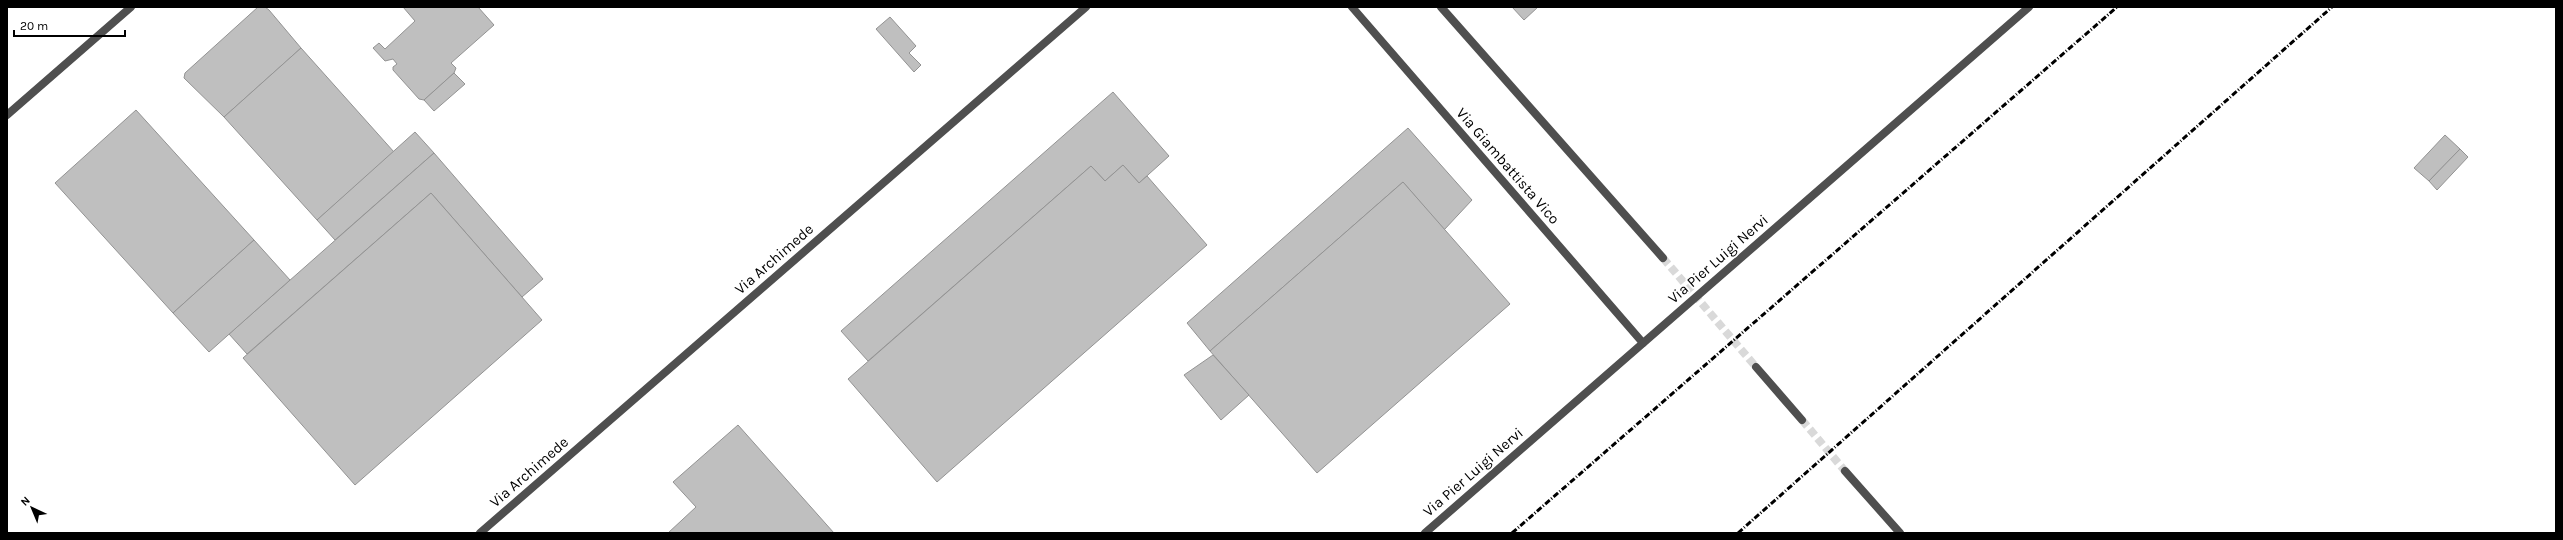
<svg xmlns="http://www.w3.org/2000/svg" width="2563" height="540" font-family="Karla,sans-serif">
  <rect width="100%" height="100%" fill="#fff"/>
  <g fill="#bfbfbf" stroke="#939393">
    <polygon points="258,7 265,7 269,10 301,48 224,117 184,78 185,73"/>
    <polygon points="403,7 478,7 494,25 451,63 456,68 454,73 424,100 419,99 393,70 393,67 397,64 393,59 385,61 373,48 379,43 385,49 415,21"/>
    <polygon points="1512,7 1538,7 1524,20"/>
    <polygon points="890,17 916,46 909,53 921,65 914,72 876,29"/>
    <polygon points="301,48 394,152 317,220 224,117"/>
    <polygon points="454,73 465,84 434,111 424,100"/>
    <polygon points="1113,92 1169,156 1139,183 1123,165 1105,181 1091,166 868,361 841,331"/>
    <polygon points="136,110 254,240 173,313 55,183"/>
    <polygon points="1408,128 1472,200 1444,230 1403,182 1210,351 1187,323"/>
    <polygon points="415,132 434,153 335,240 317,220"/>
    <polygon points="2445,135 2460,149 2429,181 2414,168"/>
    <polygon points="2460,149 2468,157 2437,190 2429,181"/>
    <polygon points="434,153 543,279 522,297 431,193 247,354 229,334"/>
    <polygon points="1123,165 1139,183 1147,176 1207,245 937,482 848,379 1091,166 1105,181"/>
    <polygon points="1403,182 1510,304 1317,473 1210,351"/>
    <polygon points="431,193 542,320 355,485 243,358"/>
    <polygon points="254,240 290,280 209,352 173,313"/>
    <polygon points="1213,355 1249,395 1221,420 1184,375"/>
    <polygon points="738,425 834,533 668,533 696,507 673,482"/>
  </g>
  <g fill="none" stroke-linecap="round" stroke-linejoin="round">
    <g stroke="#d9d9d9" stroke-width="8" stroke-dasharray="8 4" stroke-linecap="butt">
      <polyline points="1663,258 1756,367"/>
      <polyline points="1802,420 1845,471"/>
    </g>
    <g stroke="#4f4f4f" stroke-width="8">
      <polyline points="1352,7 1643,343"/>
      <polyline points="1441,7 1663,258"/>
      <polyline points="7,115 131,7"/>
      <polyline points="1756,367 1802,420"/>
      <polyline points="1845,471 1900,533"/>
      <polyline points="480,533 1086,7"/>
      <polyline points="1425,533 2029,7"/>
    </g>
    <g stroke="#000" stroke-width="3" stroke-dasharray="6 2 1 2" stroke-linecap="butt">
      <polyline points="1512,533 2117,7"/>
      <polyline points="1738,533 2332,7"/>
    </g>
  </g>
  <g text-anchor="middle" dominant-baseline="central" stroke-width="3.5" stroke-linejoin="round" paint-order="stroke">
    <g font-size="15" fill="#000" stroke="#fff">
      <text transform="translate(1508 166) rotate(49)">Via Giambattista Vico</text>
      <text transform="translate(774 259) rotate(-41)">Via Archimede</text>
      <text transform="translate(1718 259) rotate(-41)">Via Pier Luigi Nervi</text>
      <text transform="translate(529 472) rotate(-41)">Via Archimede</text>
      <text transform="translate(1473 472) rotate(-41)">Via Pier Luigi Nervi</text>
    </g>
  </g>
  <rect width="2563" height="540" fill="none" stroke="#000000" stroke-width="16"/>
  <g transform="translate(32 508) rotate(316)" stroke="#ffffff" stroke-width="3" paint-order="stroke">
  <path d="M0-3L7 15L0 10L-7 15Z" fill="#000000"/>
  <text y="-6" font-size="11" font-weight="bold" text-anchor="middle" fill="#000000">N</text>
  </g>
  <path d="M14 30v6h111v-6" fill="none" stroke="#000000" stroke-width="2"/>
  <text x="20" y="30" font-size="12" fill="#000000" stroke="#ffffff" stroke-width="3" paint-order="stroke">20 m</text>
</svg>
